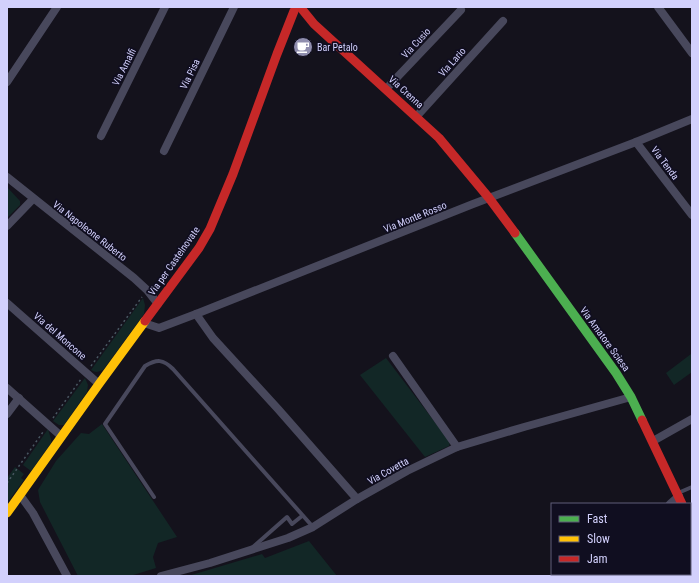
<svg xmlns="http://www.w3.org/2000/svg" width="699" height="583" font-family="'Roboto Condensed',sans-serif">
  <rect width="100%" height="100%" fill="#14121c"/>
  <g fill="#122726">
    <polygon points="7,187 20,201 20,205 7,218"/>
    <path d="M143,298L145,305L144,314L103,370C98,372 96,373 91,370Z"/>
    <polygon points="691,354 692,356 692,372 674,385 666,373"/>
    <polygon points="386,358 450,442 449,446 425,457 360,375"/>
    <polygon points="85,378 88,385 87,392 64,425 59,425 53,421"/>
    <polygon points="102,424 177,537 158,543 153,557 156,568 130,576 78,576 40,502 38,490 56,461 81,433 89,434"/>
    <polygon points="48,429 51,439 51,443 31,471 23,465"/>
    <polygon points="15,467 24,474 21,478 24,480 7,503 7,478"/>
    <polygon points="309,541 337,576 188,576 262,554 265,558"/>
  </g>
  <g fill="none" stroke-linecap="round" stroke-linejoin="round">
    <g stroke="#4a5863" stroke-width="1.5" stroke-dasharray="2 3" stroke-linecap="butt">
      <polyline points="91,366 142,297"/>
      <polyline points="53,418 81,379"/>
      <polyline points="7,483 43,432"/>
    </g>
    <g stroke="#48485c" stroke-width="4">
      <polyline points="678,493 692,487"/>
      <path d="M154,497L105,424L145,366C157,359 163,359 173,369L313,527"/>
      <polyline points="690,515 692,513"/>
      <polyline points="253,547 287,517 292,524 302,516"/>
    </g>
    <g stroke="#48485c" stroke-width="8">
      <polyline points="658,7 692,53"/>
      <polyline points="7,82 57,7"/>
      <polyline points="386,89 461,10"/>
      <polyline points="416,117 503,21"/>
      <polyline points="101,136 165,7"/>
      <polyline points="636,142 692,215"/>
      <polyline points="164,151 234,7"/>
      <polyline points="7,177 134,278 147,290 158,304"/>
      <polyline points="7,226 33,199"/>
      <polyline points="7,303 99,384"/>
      <polyline points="196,314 213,338 278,409 357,499"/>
      <polyline points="144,323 159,328 196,314 473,204 636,142 692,119"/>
      <polyline points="393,356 457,447"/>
      <polyline points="7,388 61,436"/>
      <polyline points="7,414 19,398"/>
      <polyline points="653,441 692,419"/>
      <polyline points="20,495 33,513 67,576"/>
      <polyline points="670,504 679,496"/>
      <polyline points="161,576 210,563 288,538 313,527 357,499 407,471 457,447 524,427 631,397"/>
      <polyline points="582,576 584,574"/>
    </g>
    <polyline stroke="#4caf50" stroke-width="9" points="515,233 616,373 631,397 642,420"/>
    <g stroke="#ffc107" stroke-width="9">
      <polyline points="7,513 99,384 145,321"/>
      <polyline points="690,521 692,525"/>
    </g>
    <g stroke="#c62828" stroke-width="9">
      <polyline points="301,8 314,24 439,138 489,198 515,233"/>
      <polyline points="145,321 199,248 210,229 233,174 277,54 294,11"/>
      <polyline points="642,420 682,504"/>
    </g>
  </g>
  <defs>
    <g id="cafe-disc" transform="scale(1)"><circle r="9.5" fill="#908eae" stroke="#100e20"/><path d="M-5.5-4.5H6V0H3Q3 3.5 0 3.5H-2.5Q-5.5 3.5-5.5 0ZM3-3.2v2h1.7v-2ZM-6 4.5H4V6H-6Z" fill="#fff"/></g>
  </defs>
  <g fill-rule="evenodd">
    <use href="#cafe-disc" x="303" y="47"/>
  </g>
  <g text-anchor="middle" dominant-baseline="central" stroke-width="3.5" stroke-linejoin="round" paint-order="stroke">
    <g font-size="10" fill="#d2d0fc" stroke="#100e20">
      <text transform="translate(416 43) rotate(-47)">Via Cusio</text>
      <text transform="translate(452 62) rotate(-48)">Via Lario</text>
      <text transform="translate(124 67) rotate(-63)">Via Amalfi</text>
      <text transform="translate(190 74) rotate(-64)">Via Pisa</text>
      <text transform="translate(406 92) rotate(42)">Via Crenna</text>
      <text transform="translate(665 163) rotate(53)">Via Tenda</text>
      <text transform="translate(415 217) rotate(-22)">Via Monte Rosso</text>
      <text transform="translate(90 231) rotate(38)">Via Napoleone Ruberto</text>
      <text transform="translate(174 261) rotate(-55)">Via per Castelnovate</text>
      <text transform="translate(60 336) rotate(41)">Via del Moncone</text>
      <text transform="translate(605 339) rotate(54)">Via Amatore Sciesa</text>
      <text transform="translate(388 471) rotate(-29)">Via Covetta</text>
    </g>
    <g font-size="10" fill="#d2d0fc" stroke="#100e20" text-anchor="start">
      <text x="317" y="47">Bar Petalo</text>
    </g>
  </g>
  <rect width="699" height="583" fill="none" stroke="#d2d0fc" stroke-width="16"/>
  <rect x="551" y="503" width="140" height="72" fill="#100e20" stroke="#5e5c78"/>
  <rect x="559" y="516" width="20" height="6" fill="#4caf50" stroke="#5e5c78"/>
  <text x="587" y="523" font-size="12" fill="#d2d0fc">Fast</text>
  <rect x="559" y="536" width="20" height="6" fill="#ffc107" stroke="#5e5c78"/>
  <text x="587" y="543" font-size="12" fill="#d2d0fc">Slow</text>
  <rect x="559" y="556" width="20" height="6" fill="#c62828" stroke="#5e5c78"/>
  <text x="587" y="563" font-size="12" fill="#d2d0fc">Jam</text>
</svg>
